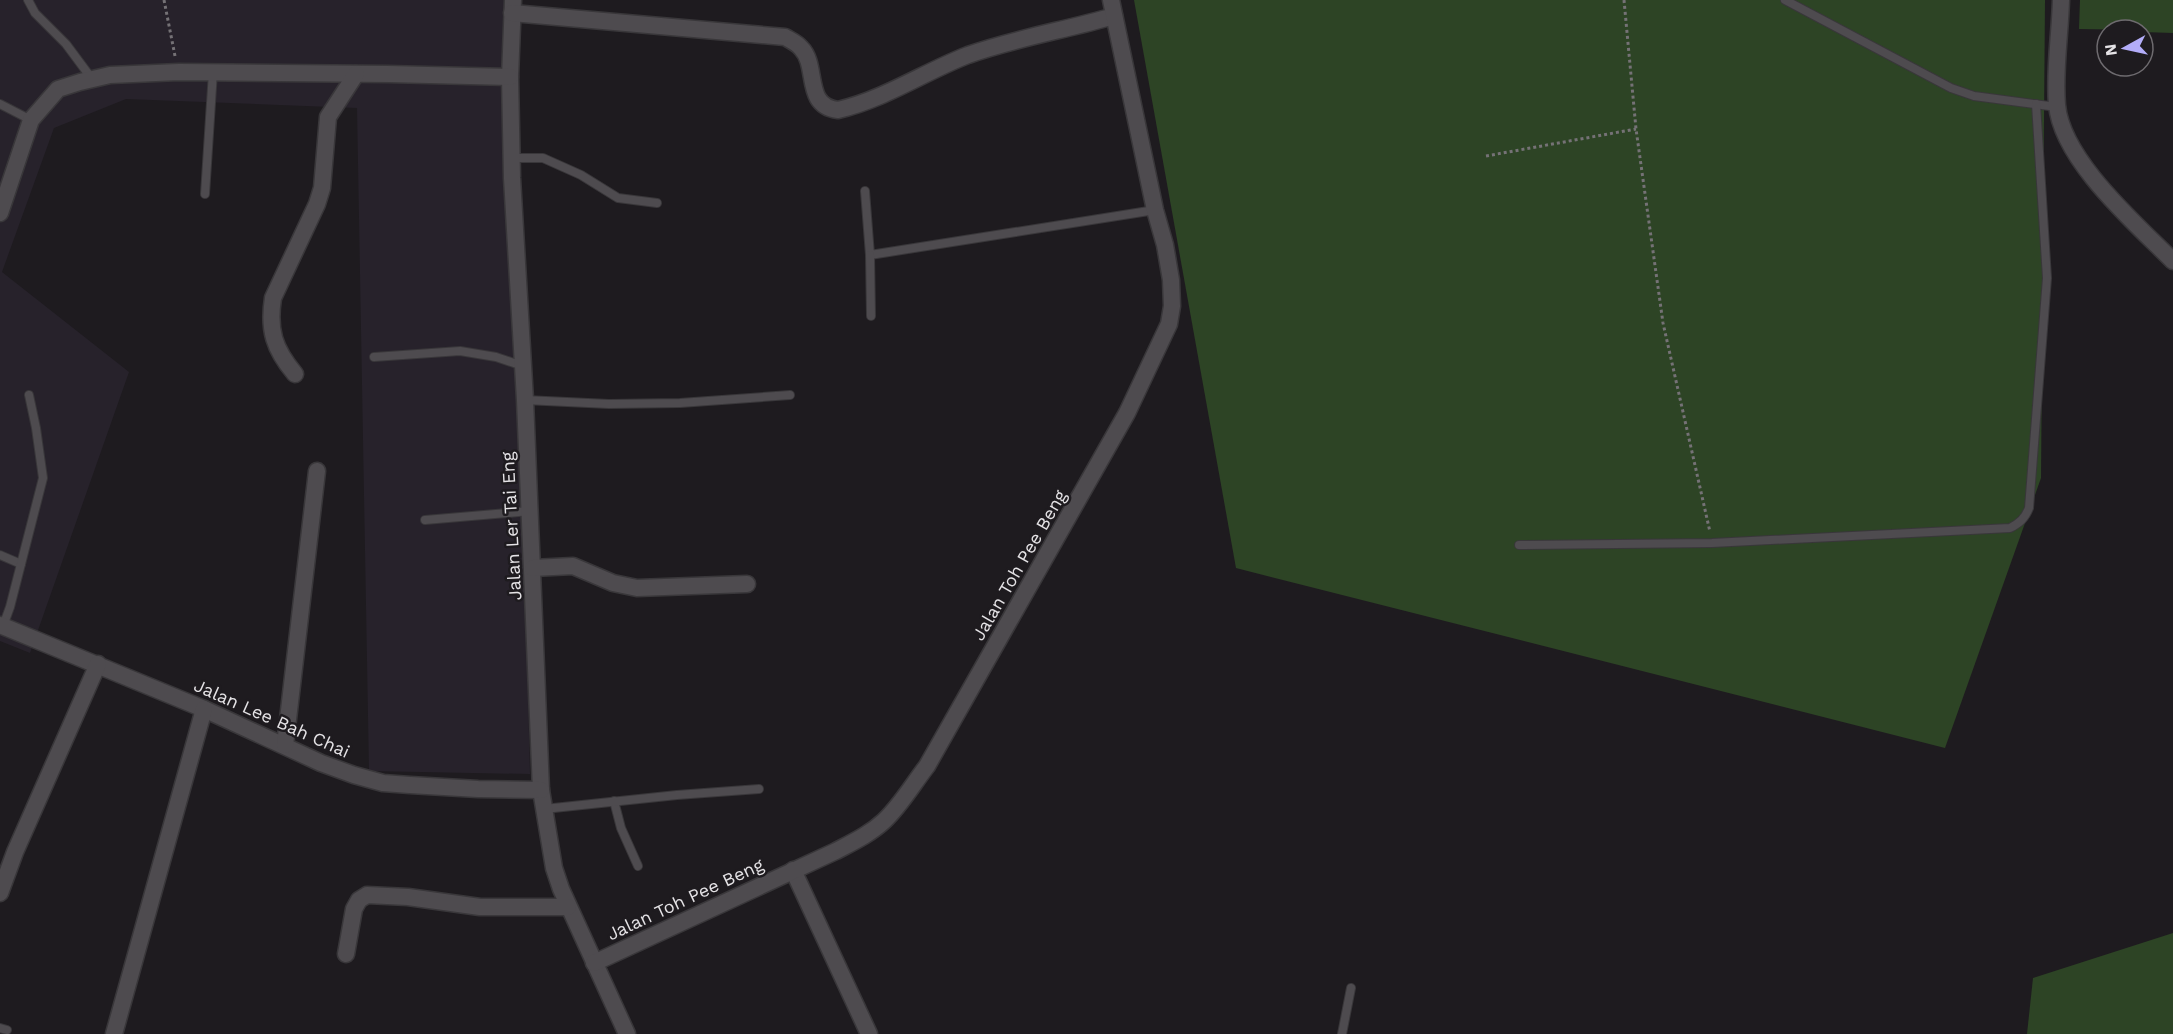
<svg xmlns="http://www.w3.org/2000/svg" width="2173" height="1034" font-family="'Work Sans',sans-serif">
  <rect width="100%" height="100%" fill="#1e1b1f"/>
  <polygon fill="#27222b" points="0,0 511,0 530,774 369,771 357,108 126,99 54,128 2,272 129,372 30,653 0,641"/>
  <g fill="#2d4425">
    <polygon points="1134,0 2045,0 2041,478 1945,748 1236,568"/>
    <polygon points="2080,0 2173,0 2173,33 2143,32 2143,30 2079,29"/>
    <polygon points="2173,933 2173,1034 2027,1034 2033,978"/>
  </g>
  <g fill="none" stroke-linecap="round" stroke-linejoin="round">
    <g stroke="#39373a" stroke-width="10">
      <g id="lane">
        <polyline points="28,0 35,13 66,44 92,79"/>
        <polyline points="1785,0 1951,88 1974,96 2057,107"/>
        <polyline points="0,104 31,120"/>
        <polyline points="512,158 543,158 581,175 618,198 657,203"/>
        <polyline points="865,191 870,255 1155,210"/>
        <polyline points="205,194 213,72"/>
        <polyline points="870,255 871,316"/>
        <polyline points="374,357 460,351 496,357 523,366"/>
        <polyline points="525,400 609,404 680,403 790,395"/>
        <polyline points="425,520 530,511"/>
        <path d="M1519,545L1712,543L2010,528C2020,523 2025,518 2029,508L2047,278L2036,104"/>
        <polyline points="0,555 21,564"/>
        <polyline points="3,626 10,607 43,478 36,428 29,395"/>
        <polyline points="614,801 621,828 638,866"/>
        <polyline points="544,809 677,795 759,789"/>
        <polyline points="0,1028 7,1030"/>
        <polyline points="1342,1034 1351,988"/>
      </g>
    </g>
    <g stroke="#39373a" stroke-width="19">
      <g id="street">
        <polyline points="513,0 510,77 512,178 525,400 541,790 554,868 561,889 627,1034"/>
        <path d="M2061,0C2060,35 2054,71 2057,105C2062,160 2135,223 2173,261"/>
        <path d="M512,13L785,37C790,40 797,43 801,48C819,66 803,106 838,110C885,99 924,72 968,55C1016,38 1066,30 1114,16"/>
        <polyline points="0,213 31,120 58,89 80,82 110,75 179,72 388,74 510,77"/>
        <path d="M295,374C274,349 268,330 273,298L317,204L322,188L328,117L356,74"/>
        <polyline points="533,568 573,566 613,583 637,588 747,584"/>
        <polyline points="0,625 204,709 321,763 354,775 383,783 410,785 478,789 541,790"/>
        <polyline points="285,745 317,471"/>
        <polyline points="793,870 869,1034"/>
        <polyline points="0,893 15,852 98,664"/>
        <polyline points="346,954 354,909 359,900 367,895 408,897 480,907 568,907"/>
        <path d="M594,963L836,851C853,842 870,834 884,821C901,805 913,784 927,766L1127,413L1169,324L1172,306L1171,280L1165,245L1155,210L1111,0"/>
        <polyline points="114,1034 204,709"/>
      </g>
    </g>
    <g stroke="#757276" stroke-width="3" stroke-dasharray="3 3" stroke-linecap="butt">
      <polyline points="164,0 175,56"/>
      <polyline points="1624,0 1636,129 1663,323 1710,532"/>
      <polyline points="1486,156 1636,129"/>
    </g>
    <use href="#lane" stroke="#4e4b4f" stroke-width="8"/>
    <use href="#street" stroke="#4e4b4f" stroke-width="16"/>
  </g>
  <g text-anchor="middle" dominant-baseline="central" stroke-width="5" stroke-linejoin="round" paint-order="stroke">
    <g font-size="18" fill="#e5e3e6" stroke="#1e1b1f">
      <text transform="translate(511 526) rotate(-93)">Jalan Ler Tai Eng</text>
      <text transform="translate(1019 565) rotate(-60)">Jalan Toh Pee Beng</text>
      <text transform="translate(272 718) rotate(24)">Jalan Lee Bah Chai</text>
      <text transform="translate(685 899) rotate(-25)">Jalan Toh Pee Beng</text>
    </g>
  </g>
  <g transform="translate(2125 48) rotate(262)"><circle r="28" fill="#1e1b1f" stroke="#6e6b6f" stroke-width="1.5"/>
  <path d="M0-4.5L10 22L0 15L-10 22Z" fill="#b3adf9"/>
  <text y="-9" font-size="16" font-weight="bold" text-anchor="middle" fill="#e5e3e6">N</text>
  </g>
</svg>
